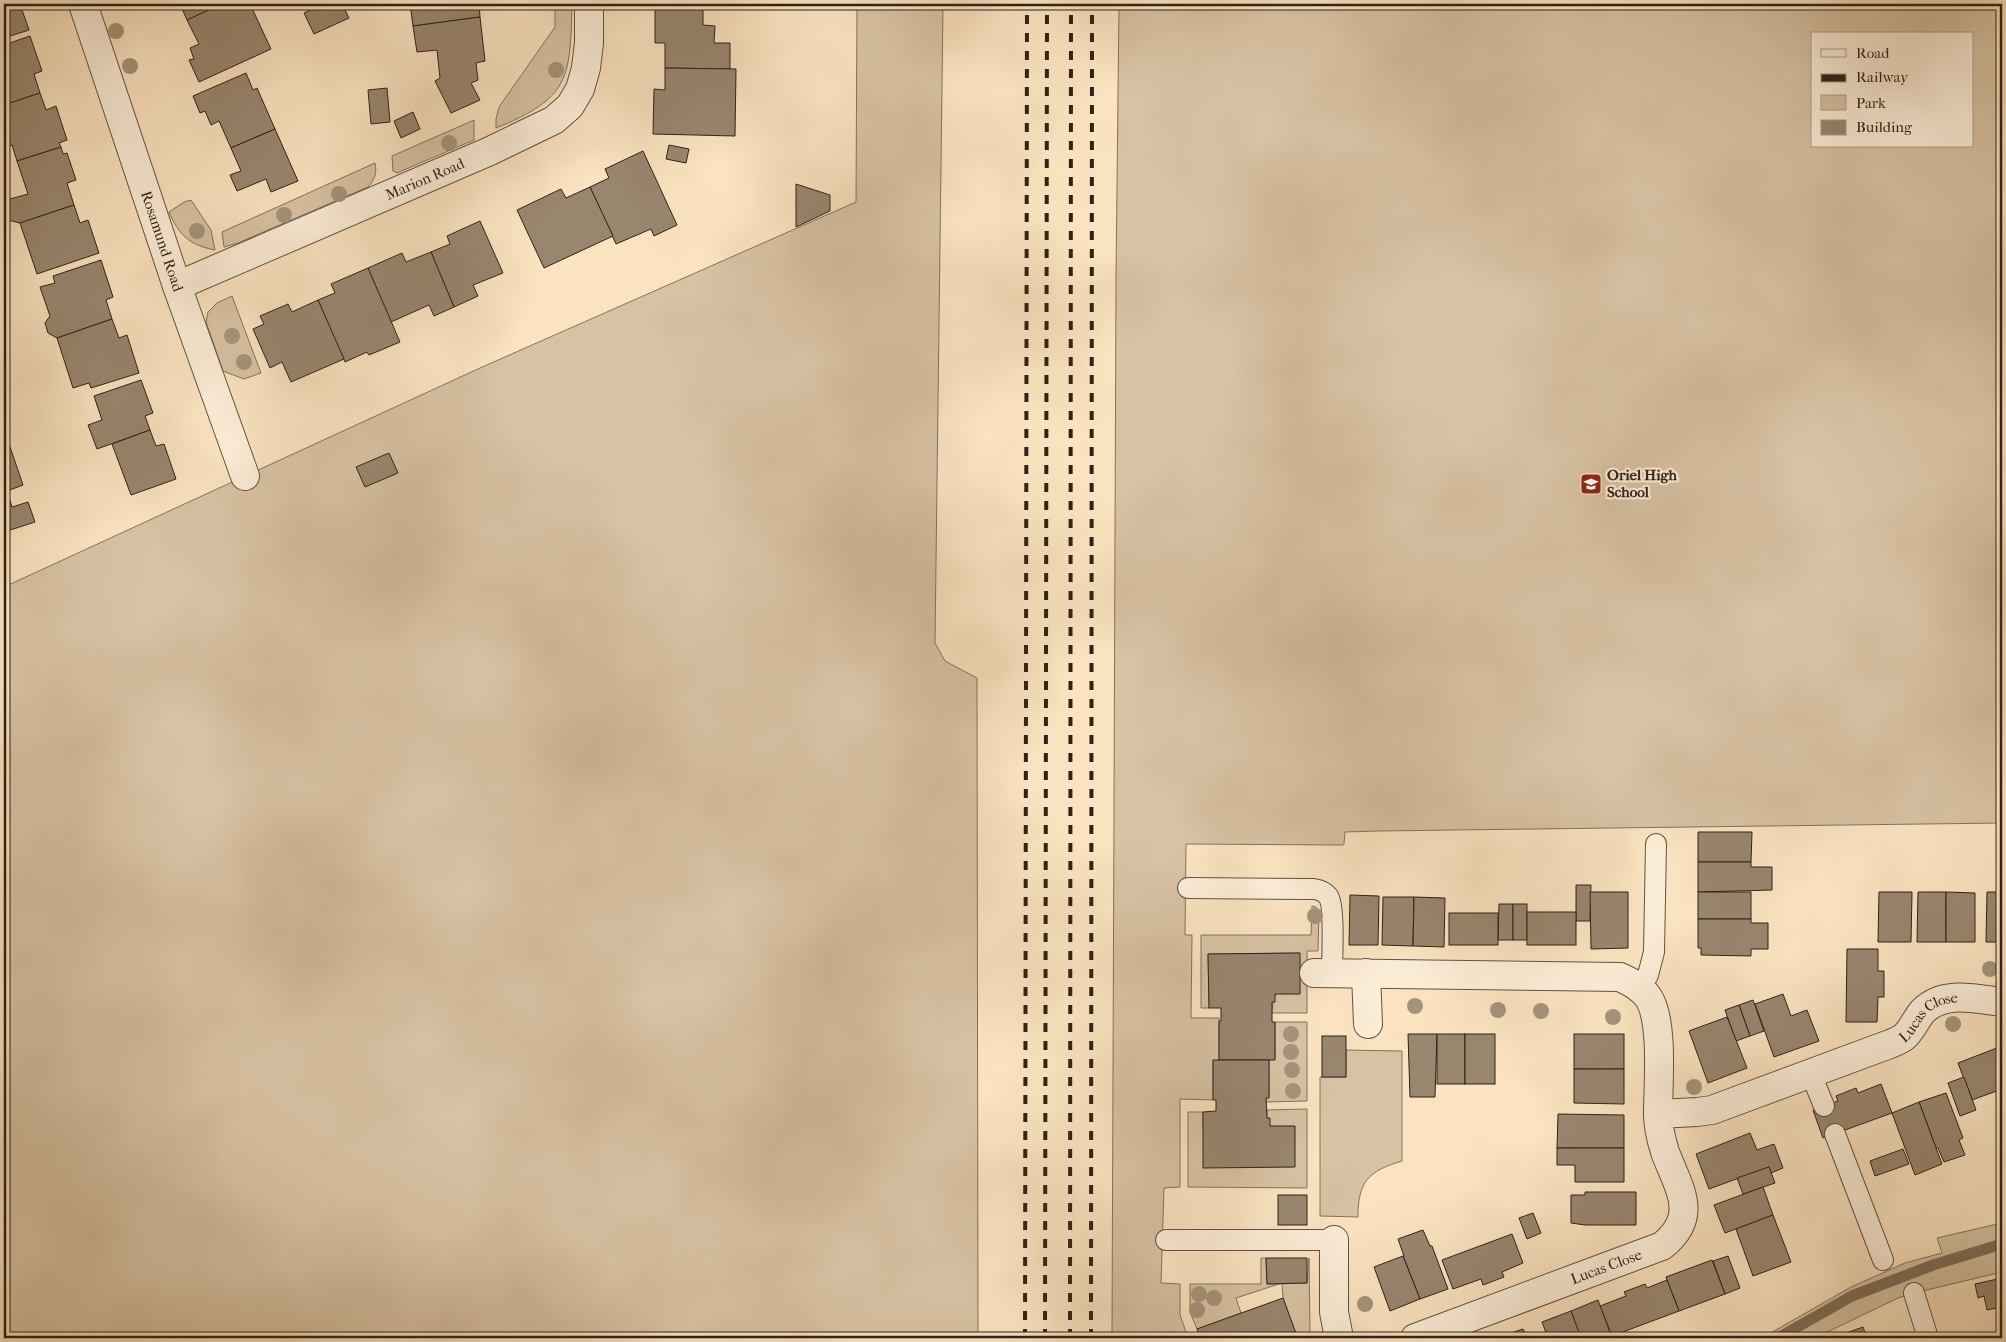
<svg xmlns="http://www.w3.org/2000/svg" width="2006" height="1342" font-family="'IM FELL French Canon',serif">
  <rect width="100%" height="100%" fill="#fbe3c1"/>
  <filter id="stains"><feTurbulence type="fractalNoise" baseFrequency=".004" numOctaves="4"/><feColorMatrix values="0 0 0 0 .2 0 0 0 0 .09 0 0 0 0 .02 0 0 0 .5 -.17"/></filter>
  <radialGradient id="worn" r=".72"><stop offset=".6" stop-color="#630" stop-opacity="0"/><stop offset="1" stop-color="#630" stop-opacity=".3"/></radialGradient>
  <g fill="#d8c2a4" stroke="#83725e" fill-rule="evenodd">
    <path d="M555,4H572C570,79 570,98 496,128V119L499,107L555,27Z"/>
    <polygon points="857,4 943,4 935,643 945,661 977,678 978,1338 4,1338 4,587 480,368 856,202"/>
    <path d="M1119,4H2002V823L1378,831L1345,832L1344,844L1343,845L1186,844L1185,935H1192L1191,1018H1219V1060L1213,1061V1100L1180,1099V1187L1164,1188L1161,1283L1180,1284V1315L1188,1338H1112L1116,279ZM1812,34H1972V146H1812Z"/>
    <polygon points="474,120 474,140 397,173 393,171 392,156"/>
    <path d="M375,163C377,173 375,179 368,187L238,243L224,247L222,232Z"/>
    <path d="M191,200L211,230L215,250C189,245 179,235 169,212L184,202Z"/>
    <polygon points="232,296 261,373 244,379 223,371 206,322 208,312 217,303"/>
    <path d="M1312,906L1316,907L1319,911L1318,951H1307V1013H1272C1272,991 1288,972 1299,953L1208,954L1209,1008H1201V935H1311Z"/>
    <polygon points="1275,1022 1307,1022 1307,1101 1266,1102 1266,1098 1269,1097 1269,1060 1275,1059"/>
    <path d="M1346,1050L1402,1051V1161C1368,1171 1358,1182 1358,1217L1320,1216V1077H1346Z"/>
    <polygon points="1307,1109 1307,1188 1188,1187 1188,1112 1203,1112 1204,1167 1270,1126 1267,1118 1267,1110"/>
    <polygon points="2002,1223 2002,1272 1914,1293 1898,1298 1815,1338 1762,1338 1851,1287 1905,1263 1942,1253 1937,1238"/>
    <polygon points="1261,1258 1266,1258 1267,1284 1307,1283 1309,1258 1310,1332 1305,1338 1289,1338 1296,1335 1283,1298 1282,1283 1236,1298 1241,1313 1197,1329 1190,1312 1190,1284 1261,1284"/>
  </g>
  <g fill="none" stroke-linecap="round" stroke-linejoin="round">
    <polyline stroke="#7f6e5a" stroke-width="11" points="1778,1338 1852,1296 1933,1265 2002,1244"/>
  </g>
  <g fill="#99866f" stroke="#2e2217">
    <polygon points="4,4 20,4 29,30 4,38"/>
    <polygon points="180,4 222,4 187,20"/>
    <polygon points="222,4 250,4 271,49 199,82 189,60 194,59 190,48 199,44 187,20"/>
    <polygon points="323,4 342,4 349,18 314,34 304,13"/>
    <polygon points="410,4 479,4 480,17 413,26"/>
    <polygon points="655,7 703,8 703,25 715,26 714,43 730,43 730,69 665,68 665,43 655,43"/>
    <polygon points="480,17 485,61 476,63 478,80 471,83 480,100 451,113 435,81 440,78 437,50 417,52 413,26"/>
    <polygon points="30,36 42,71 34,74 40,93 4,105 4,45"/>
    <polygon points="665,68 736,69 735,136 653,134 654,89 665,90"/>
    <polygon points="246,73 253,90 257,88 275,129 231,148 219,121 211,125 205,111 200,113 193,96"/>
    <polygon points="387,88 390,122 371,124 368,90"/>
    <polygon points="40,93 46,110 56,106 67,140 59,143 61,147 17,161 12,145 4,148 4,105"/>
    <polygon points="413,112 420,129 401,138 394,121"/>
    <polygon points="275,129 298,181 271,192 266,179 237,191 230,175 241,171 231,148"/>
    <polygon points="669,145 689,149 686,163 666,159"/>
    <polygon points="61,147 63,154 67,153 76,180 67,183 74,205 20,223 8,220 4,210 10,199 28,194 17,161"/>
    <polygon points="643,151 677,225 654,236 651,229 616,244 590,187 609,178 605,169"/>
    <polygon points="796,184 830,195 830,211 796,227"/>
    <polygon points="590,187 613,236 544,268 517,210 561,189 566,198"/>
    <polygon points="74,205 80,223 88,220 99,253 37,274 20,223"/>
    <polygon points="480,221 503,273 473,285 478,296 454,307 431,252 450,244 447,236"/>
    <polygon points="431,252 454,307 434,316 429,305 391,322 368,268 402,253 406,262"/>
    <polygon points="101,260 113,297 106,300 112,319 57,338 48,333 45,323 50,316 40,287 55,283 53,276"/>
    <polygon points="368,268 400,342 369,355 367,352 345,362 318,300 335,293 331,284"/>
    <polygon points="318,300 344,359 291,382 282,362 270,368 253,329 264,324 260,316 288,304 292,312"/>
    <polygon points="112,319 119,338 127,335 139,373 91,388 89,383 73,388 57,338"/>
    <polygon points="141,380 153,413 145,416 150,430 97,449 88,425 102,420 94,396"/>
    <polygon points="150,430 156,446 164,444 176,479 131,495 112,444"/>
    <polygon points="9,444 23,485 7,491 12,507 28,502 35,522 4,532 4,446"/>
    <polygon points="389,453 398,473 365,487 356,467"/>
    <polygon points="1698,832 1752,832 1751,862 1698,862"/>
    <polygon points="1698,862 1751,862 1751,867 1772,867 1772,890 1698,892"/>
    <polygon points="1576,885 1591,885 1590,921 1576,921"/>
    <polygon points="1590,892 1628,892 1628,948 1591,949"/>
    <rect x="1698" y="892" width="53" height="27"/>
    <polygon points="1879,892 1912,892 1911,942 1878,942"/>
    <polygon points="1918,892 1946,892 1946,942 1917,942"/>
    <polygon points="1946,892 1975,893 1975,942 1946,942"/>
    <polygon points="1987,892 2002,892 2002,942 1986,942"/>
    <polygon points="1350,895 1379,896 1378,945 1349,945"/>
    <polygon points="1383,897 1414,897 1413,946 1382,945"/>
    <polygon points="1414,897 1445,898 1444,947 1413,946"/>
    <polygon points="1499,904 1513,904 1513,940 1498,940"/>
    <rect x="1513" y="904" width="14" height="36"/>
    <rect x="1527" y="912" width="49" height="33"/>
    <rect x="1449" y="913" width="49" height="32"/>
    <polygon points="1698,919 1751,919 1751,923 1768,923 1768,949 1751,949 1751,956 1701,955 1701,948 1698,948"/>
    <polygon points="1847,949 1878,949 1878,971 1884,971 1884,997 1878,997 1877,1022 1846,1022"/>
    <polygon points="1300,953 1300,994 1275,994 1275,1002 1272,1002 1272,1022 1275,1022 1275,1060 1219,1060 1219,1021 1221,1021 1221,1008 1209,1008 1208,954"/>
    <polygon points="1783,994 1791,1016 1807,1010 1819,1041 1774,1057 1755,1004"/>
    <polygon points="1753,1000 1764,1031 1750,1036 1739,1005"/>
    <polygon points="1739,1005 1750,1036 1736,1041 1725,1010"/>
    <polygon points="1727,1017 1747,1068 1708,1083 1689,1031"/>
    <polygon points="1408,1034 1437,1034 1435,1097 1410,1097"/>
    <rect x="1437" y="1034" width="28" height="50"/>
    <rect x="1465" y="1034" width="30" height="50"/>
    <rect x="1574" y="1034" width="50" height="35"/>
    <rect x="1322" y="1036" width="24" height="41"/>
    <polygon points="2002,1046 2002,1089 1972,1100 1958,1063"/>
    <polygon points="1213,1060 1269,1060 1269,1098 1266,1098 1267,1118 1270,1118 1270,1126 1295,1126 1295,1167 1203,1168 1203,1112 1216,1111 1216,1100 1213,1100"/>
    <polygon points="1574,1069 1624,1069 1624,1104 1574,1103"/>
    <polygon points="1964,1077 1976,1110 1960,1116 1948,1083"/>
    <polygon points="1881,1084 1892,1113 1823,1138 1813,1110 1838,1101 1836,1096 1856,1088 1858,1093"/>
    <polygon points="1946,1093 1963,1138 1959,1140 1965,1155 1944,1162 1938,1148 1936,1148 1919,1102"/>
    <polygon points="1919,1102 1942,1164 1915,1175 1892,1113"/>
    <polygon points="1558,1114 1624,1115 1624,1148 1557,1148"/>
    <polygon points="1750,1133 1757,1150 1774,1144 1783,1168 1771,1173 1769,1167 1709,1189 1696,1154"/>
    <polygon points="1557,1148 1624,1148 1624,1182 1575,1182 1575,1165 1557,1165"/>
    <polygon points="1903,1149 1909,1164 1875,1176 1870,1161"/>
    <polygon points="1769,1167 1775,1183 1743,1194 1737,1178"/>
    <polygon points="1763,1187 1773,1215 1725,1233 1714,1205"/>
    <polygon points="1585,1192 1636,1192 1636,1225 1585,1225 1571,1223 1571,1195 1585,1195"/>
    <rect x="1278" y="1195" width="29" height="30"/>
    <polygon points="1533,1213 1541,1233 1527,1239 1519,1218"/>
    <polygon points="1773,1215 1791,1262 1753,1276 1736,1229"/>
    <polygon points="1423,1230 1430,1246 1432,1246 1448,1289 1420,1299 1403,1256 1404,1256 1398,1239"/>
    <polygon points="1512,1234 1523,1263 1502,1272 1504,1277 1483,1285 1481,1279 1453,1289 1442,1260"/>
    <polygon points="1403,1256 1420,1299 1390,1311 1374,1267"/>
    <polygon points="1728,1256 1740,1288 1725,1294 1713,1261"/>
    <polygon points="1266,1258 1307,1258 1307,1283 1267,1284"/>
    <polygon points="1712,1260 1725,1294 1679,1311 1666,1277"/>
    <polygon points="2002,1278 2002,1307 1987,1310 1984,1296 1978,1298 1975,1284"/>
    <polygon points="1667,1280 1679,1311 1612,1336 1600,1306 1626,1296 1624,1292 1645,1284 1647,1288"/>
    <polygon points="1283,1298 1297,1336 1289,1338 1200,1338 1197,1329"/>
    <polygon points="1598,1300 1612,1338 1581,1338 1571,1311"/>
    <polygon points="2002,1307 2002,1332 1997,1308"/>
    <polygon points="1571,1311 1581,1338 1548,1338 1542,1322"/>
    <polygon points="1863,1327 1867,1338 1829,1338 1849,1332"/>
    <polygon points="1523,1329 1527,1338 1497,1338"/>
  </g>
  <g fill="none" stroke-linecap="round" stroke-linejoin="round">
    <g stroke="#615242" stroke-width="22">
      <g id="lane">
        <path d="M1188,888L1314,889C1320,890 1325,892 1328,896C1335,905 1332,959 1332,973"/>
        <polyline points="1640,988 1648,975 1654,952 1656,844"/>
        <polyline points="1811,1074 1824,1106"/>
        <polyline points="1835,1134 1883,1260"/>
        <polyline points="1166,1240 1334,1240"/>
        <polyline points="1914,1293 1928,1338"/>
      </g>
    </g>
    <g stroke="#615242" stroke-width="30">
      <g id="street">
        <path id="s1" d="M83,4L177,286L245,476"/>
        <path id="s2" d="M177,286L490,151L554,120L570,106L580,89L586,68L589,43V4"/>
        <path d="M1314,973L1620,977C1631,982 1641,987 1648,997C1664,1020 1658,1085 1658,1114"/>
        <polyline points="1366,973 1368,1024"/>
        <polyline points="1334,1240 1334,1312 1339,1338"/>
        <path id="s3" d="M1415,1338L1662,1246C1700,1216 1679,1189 1665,1152C1661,1139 1658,1127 1658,1114L1697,1112L1712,1110L1890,1044C1895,1042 1900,1040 1904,1037C1912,1030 1916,1019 1923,1011C1944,990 1976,999 2002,1002"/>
      </g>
    </g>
    <use href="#lane" stroke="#fcedd7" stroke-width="20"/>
    <use href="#street" stroke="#fcedd7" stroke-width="28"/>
    <g stroke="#2e2217" stroke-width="4" stroke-dasharray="9 9" stroke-linecap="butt">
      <polyline points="1025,1338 1027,4"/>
      <polyline points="1045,1338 1047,4"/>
      <polyline points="1070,1338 1071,4"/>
      <polyline points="1091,1338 1092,4"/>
    </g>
  </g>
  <g fill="#a6937b">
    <circle cx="116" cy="31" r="8"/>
    <circle cx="130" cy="66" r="8"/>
    <circle cx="556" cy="70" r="8"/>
    <circle cx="449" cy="143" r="8"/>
    <circle cx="339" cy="194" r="8"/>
    <circle cx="284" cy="215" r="8"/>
    <circle cx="197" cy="231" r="8"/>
    <circle cx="232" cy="336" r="8"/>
    <circle cx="244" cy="362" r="8"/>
    <circle cx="1315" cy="916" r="8"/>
    <circle cx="1990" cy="969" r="8"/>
    <circle cx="1415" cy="1006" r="8"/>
    <circle cx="1498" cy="1010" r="8"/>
    <circle cx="1541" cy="1011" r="8"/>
    <circle cx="1613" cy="1017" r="8"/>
    <circle cx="1953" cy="1024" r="8"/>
    <circle cx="1291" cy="1034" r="8"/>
    <circle cx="1291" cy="1052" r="8"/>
    <circle cx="1292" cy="1070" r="8"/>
    <circle cx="1694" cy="1087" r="8"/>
    <circle cx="1293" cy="1091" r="8"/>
    <circle cx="1199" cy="1294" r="8"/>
    <circle cx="1214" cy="1298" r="8"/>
    <circle cx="1365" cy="1304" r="8"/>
    <circle cx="1197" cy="1310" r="8"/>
  </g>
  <defs>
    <g id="school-square" transform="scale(1.125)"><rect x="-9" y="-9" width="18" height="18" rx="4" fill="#8f2418" stroke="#fcedd7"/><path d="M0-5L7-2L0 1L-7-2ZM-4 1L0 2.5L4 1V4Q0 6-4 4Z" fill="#fff"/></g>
  </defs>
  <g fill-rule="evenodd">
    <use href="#school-square" x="1591" y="484"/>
  </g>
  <g text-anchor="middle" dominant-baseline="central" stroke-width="4.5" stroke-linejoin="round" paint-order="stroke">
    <g font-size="15" fill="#2e2217" stroke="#fcedd7">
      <text stroke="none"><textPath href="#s2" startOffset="270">Marion Road</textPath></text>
      <text stroke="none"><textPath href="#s1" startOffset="250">Rosamund Road</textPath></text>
      <text stroke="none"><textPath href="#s3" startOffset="700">Lucas Close</textPath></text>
      <text stroke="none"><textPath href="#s3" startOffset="204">Lucas Close</textPath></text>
    </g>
    <g font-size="15" font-weight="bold" fill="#2e2217" stroke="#fcedd7" text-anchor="start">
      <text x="1607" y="475">Oriel High<tspan x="1607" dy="17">School</tspan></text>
    </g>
  </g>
  <rect width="2006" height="1342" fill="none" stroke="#fbe3c1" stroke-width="20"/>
  <rect x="5" y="5" width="1996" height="1332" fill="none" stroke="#2e2217" stroke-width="2.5"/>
  <rect x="10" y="10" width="1986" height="1322" fill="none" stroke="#2e2217"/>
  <rect x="1811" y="32" width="162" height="115" fill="#fcedd7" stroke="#aa9c8a"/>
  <rect x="1821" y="49" width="25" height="8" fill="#fcedd7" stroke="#aa9c8a"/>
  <text x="1856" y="58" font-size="15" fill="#2e2217">Road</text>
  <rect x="1821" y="74" width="25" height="8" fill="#2e2217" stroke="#aa9c8a"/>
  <text x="1856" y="82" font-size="15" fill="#2e2217">Railway</text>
  <rect x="1821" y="95" width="25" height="15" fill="#d8c2a4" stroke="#aa9c8a"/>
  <text x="1856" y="108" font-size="15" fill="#2e2217">Park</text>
  <rect x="1821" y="120" width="25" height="15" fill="#99866f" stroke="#aa9c8a"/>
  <text x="1856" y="132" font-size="15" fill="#2e2217">Building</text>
  <rect width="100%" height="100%" filter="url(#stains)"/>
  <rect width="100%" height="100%" fill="url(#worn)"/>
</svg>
